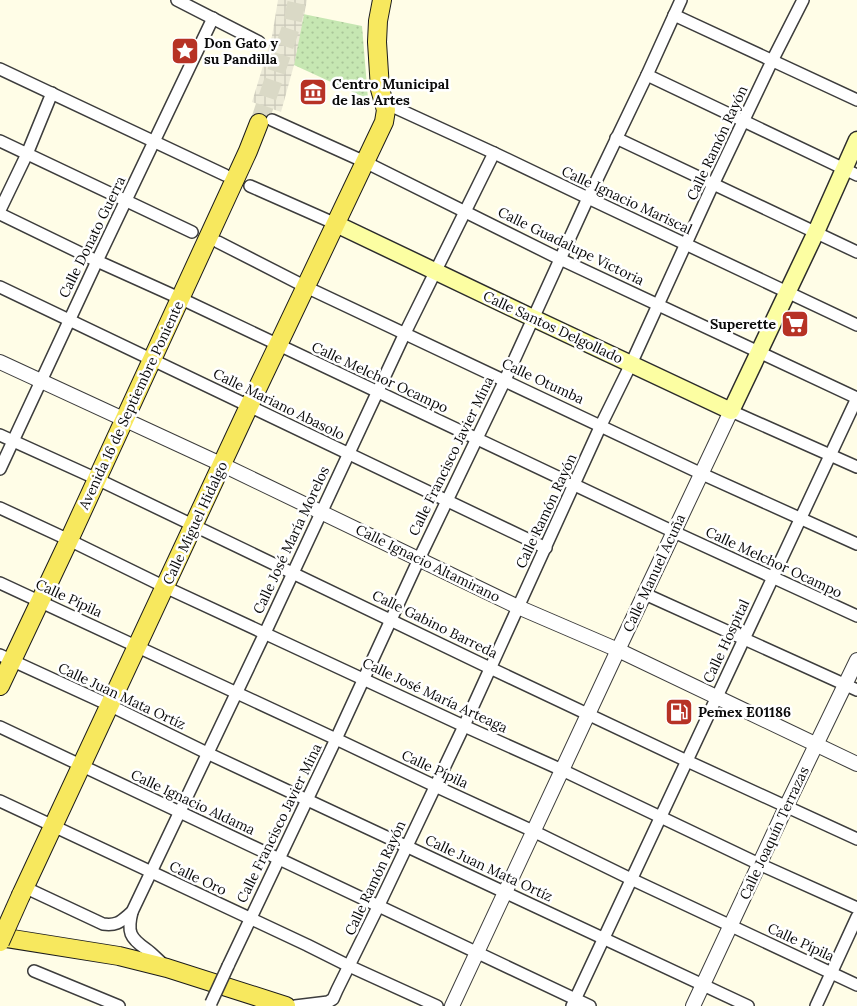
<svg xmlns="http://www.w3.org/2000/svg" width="857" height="1006" font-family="Lora,serif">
  <defs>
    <pattern id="park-dots" width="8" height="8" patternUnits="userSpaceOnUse" patternTransform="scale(1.25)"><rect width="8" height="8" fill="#c6e7b2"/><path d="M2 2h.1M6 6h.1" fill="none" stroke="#a9c598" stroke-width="1.8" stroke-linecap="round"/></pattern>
    <pattern id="plaza-grid" width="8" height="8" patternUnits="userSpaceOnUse" patternTransform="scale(1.25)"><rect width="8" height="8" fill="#ecead8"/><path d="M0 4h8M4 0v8" fill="none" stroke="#c9c7b8"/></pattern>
  </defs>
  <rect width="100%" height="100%" fill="#fffde7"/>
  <polygon fill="url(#park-dots)" points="303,14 362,26 368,99 294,65"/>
  <polygon fill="url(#plaza-grid)" points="278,0 307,0 294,65 281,112 252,102 272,36"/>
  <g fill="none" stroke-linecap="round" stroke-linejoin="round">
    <polyline stroke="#dad9c6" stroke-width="18" stroke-dasharray="18 9" stroke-linecap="butt" points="259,123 292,24 297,0"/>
    <g stroke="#3d3d3d" stroke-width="14">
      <g id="minor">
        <polyline points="177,0 259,42"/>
        <polyline points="674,15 857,100"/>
        <polyline points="0,69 225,175"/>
        <polyline points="647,75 857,175"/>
        <polyline points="385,103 494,153 588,198 857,325"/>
        <polyline points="272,120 365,162 560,259 857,398"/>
        <polyline points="616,138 857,252"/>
        <polyline points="0,141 192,232"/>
        <polyline points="250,186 336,224"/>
        <polyline points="0,210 27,154 52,93"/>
        <polyline points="0,214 97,261 188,302 674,532 857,616"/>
        <polyline points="218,242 306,287 702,474 857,544"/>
        <polyline points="0,287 546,548"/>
        <polyline points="731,411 857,467"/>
        <polyline points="0,435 97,479 490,668 687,761 857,839"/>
        <polyline points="0,469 97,261 213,18"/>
        <polyline points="0,508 69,540 165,587 464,726 562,770 759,864 857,908"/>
        <polyline points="0,583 336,739 435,786 533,831 631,879 857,985"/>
        <polyline points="645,594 857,690"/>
        <polyline points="0,655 109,705 207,753 748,1006"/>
        <polyline points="0,727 590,1006"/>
        <polyline points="0,801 307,945 349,966 437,1006"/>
        <path d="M24,887L103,924C118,926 121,921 132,912L265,633L405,333L494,153"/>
        <path d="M132,912C127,932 130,938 146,949C153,954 158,960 164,965"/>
        <polyline points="228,966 336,739 419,559 505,380 588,198 647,75 681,0"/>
        <polyline points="34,971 119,1006"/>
        <polyline points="295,1006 328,1002 333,999 337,990 378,907 464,726 601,425 631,364 710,191 772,61 803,0"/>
        <polyline points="572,1006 857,398"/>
        <polyline points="816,1006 857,917"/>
      </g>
    </g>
    <g stroke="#3d3d3d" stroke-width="16">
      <g id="tertiary">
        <polyline points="0,362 223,465 518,607 618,650 857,764"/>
        <polyline points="452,1006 618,650 731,411"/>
        <polyline points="693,1006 786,807 857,660"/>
      </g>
    </g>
    <g stroke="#2c2c2c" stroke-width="19">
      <polyline id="secondary" points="336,224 533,318 731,411 816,232 857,140"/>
    </g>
    <g stroke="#1b1b1b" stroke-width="20">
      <g id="primary">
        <polyline points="0,686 69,540 248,151 259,123"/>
        <polyline points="21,895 249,406 384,122 386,110 380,89 377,42 378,21 382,0"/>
        <polyline points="0,937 119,956 167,968 286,1006"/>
      </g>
    </g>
    <use href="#minor" stroke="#fff" stroke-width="11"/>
    <use href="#tertiary" stroke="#fff" stroke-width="14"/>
    <use href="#secondary" stroke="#fcfea2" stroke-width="16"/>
    <use href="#primary" stroke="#f7e85e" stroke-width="18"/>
    <g stroke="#3d3d3d" stroke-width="14" stroke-linecap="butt">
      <polyline id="minor-bridge" points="211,1003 228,966"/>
    </g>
    <g stroke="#1b1b1b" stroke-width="20" stroke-linecap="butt">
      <polyline id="primary-bridge" points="0,942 21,895"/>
    </g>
    <use href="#minor-bridge" stroke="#fff" stroke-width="11"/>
    <use href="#primary-bridge" stroke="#f7e85e" stroke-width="18"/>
  </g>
  <defs>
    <g id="sight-square" transform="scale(1.4375)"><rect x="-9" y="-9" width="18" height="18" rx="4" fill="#b73225" stroke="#fff"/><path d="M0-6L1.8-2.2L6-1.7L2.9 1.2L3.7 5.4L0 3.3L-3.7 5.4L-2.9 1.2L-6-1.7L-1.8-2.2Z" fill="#fff"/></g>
    <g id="museum-square" transform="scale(1.4375)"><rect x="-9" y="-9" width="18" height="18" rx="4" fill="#b73225" stroke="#fff"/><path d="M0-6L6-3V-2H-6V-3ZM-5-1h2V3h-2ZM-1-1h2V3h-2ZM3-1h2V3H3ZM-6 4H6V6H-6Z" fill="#fff"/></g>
    <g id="supermarket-square" transform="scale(1.4375)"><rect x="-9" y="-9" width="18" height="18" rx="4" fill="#b73225" stroke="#fff"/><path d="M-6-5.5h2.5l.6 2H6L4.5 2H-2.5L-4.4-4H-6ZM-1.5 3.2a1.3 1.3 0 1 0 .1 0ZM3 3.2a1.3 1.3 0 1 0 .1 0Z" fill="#fff"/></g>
    <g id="fuel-square" transform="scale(1.4375)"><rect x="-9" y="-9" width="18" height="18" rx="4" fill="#b73225" stroke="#fff"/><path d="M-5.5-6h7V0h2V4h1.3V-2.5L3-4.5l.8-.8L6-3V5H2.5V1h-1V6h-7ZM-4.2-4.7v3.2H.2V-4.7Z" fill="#fff"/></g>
  </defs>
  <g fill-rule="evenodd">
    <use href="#sight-square" x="185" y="51"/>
    <use href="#museum-square" x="313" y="92"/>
    <use href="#supermarket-square" x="795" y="324"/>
    <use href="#fuel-square" x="679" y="712"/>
  </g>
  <g text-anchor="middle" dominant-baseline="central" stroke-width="5" stroke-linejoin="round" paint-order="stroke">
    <g font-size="14" font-weight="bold" fill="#0a0a0a" stroke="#fff" text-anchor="start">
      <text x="204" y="43">Don Gato y<tspan x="204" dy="16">su Pandilla</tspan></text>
      <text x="332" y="84">Centro Municipal<tspan x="332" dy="16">de las Artes</tspan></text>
      <text x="776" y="324" text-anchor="end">Superette</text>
      <text x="698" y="712">Pemex E01186</text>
    </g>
    <g font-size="14" fill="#0a0a0a" stroke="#fff">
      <text transform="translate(717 143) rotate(-65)">Calle Ramón Rayón</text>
      <text transform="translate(627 200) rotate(25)">Calle Ignacio Mariscal</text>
      <text transform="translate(92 237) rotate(-64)">Calle Donato Guerra</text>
      <text transform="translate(571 246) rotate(26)">Calle Guadalupe Victoria</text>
      <text transform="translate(553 327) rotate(25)">Calle Santos Delgollado</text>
      <text transform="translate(380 377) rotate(25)">Calle Melchor Ocampo</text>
      <text transform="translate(543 381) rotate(25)">Calle Otumba</text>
      <text transform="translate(279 404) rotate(26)">Calle Mariano Abasolo</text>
      <text transform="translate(131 405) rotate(-65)">Avenida 16 de Septiembre Poniente</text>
      <text transform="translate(451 456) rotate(-64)">Calle Francisco Javier Mina</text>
      <text transform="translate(546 511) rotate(-65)">Calle Ramón Rayón</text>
      <text transform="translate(195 523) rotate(-65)">Calle Miguel Hidalgo</text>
      <text transform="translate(291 540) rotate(-65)">Calle José María Morelos</text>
      <text transform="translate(774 562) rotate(25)">Calle Melchor Ocampo</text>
      <text transform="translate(428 563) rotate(26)">Calle Ignacio Altamirano</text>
      <text transform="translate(654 573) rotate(-65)">Calle Manuel Acuña</text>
      <text transform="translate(69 598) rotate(25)">Calle Pípila</text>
      <text transform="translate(435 624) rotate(26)">Calle Gabino Barreda</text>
      <text transform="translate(726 641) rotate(-65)">Calle Hospital</text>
      <text transform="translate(435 695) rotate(25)">Calle José María Arteaga</text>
      <text transform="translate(122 696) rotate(25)">Calle Juan Mata Ortíz</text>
      <text transform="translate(435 769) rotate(25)">Calle Pípila</text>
      <text transform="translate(193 802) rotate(25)">Calle Ignacio Aldama</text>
      <text transform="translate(279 823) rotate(-64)">Calle Francisco Javier Mina</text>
      <text transform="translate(774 833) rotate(-65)">Calle Joaquín Terrazas</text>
      <text transform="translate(489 868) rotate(25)">Calle Juan Mata Ortíz</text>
      <text transform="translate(198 878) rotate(25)">Calle Oro</text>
      <text transform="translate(375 878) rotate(-65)">Calle Ramón Rayón</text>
      <text transform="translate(801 942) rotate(25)">Calle Pípila</text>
    </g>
  </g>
</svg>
